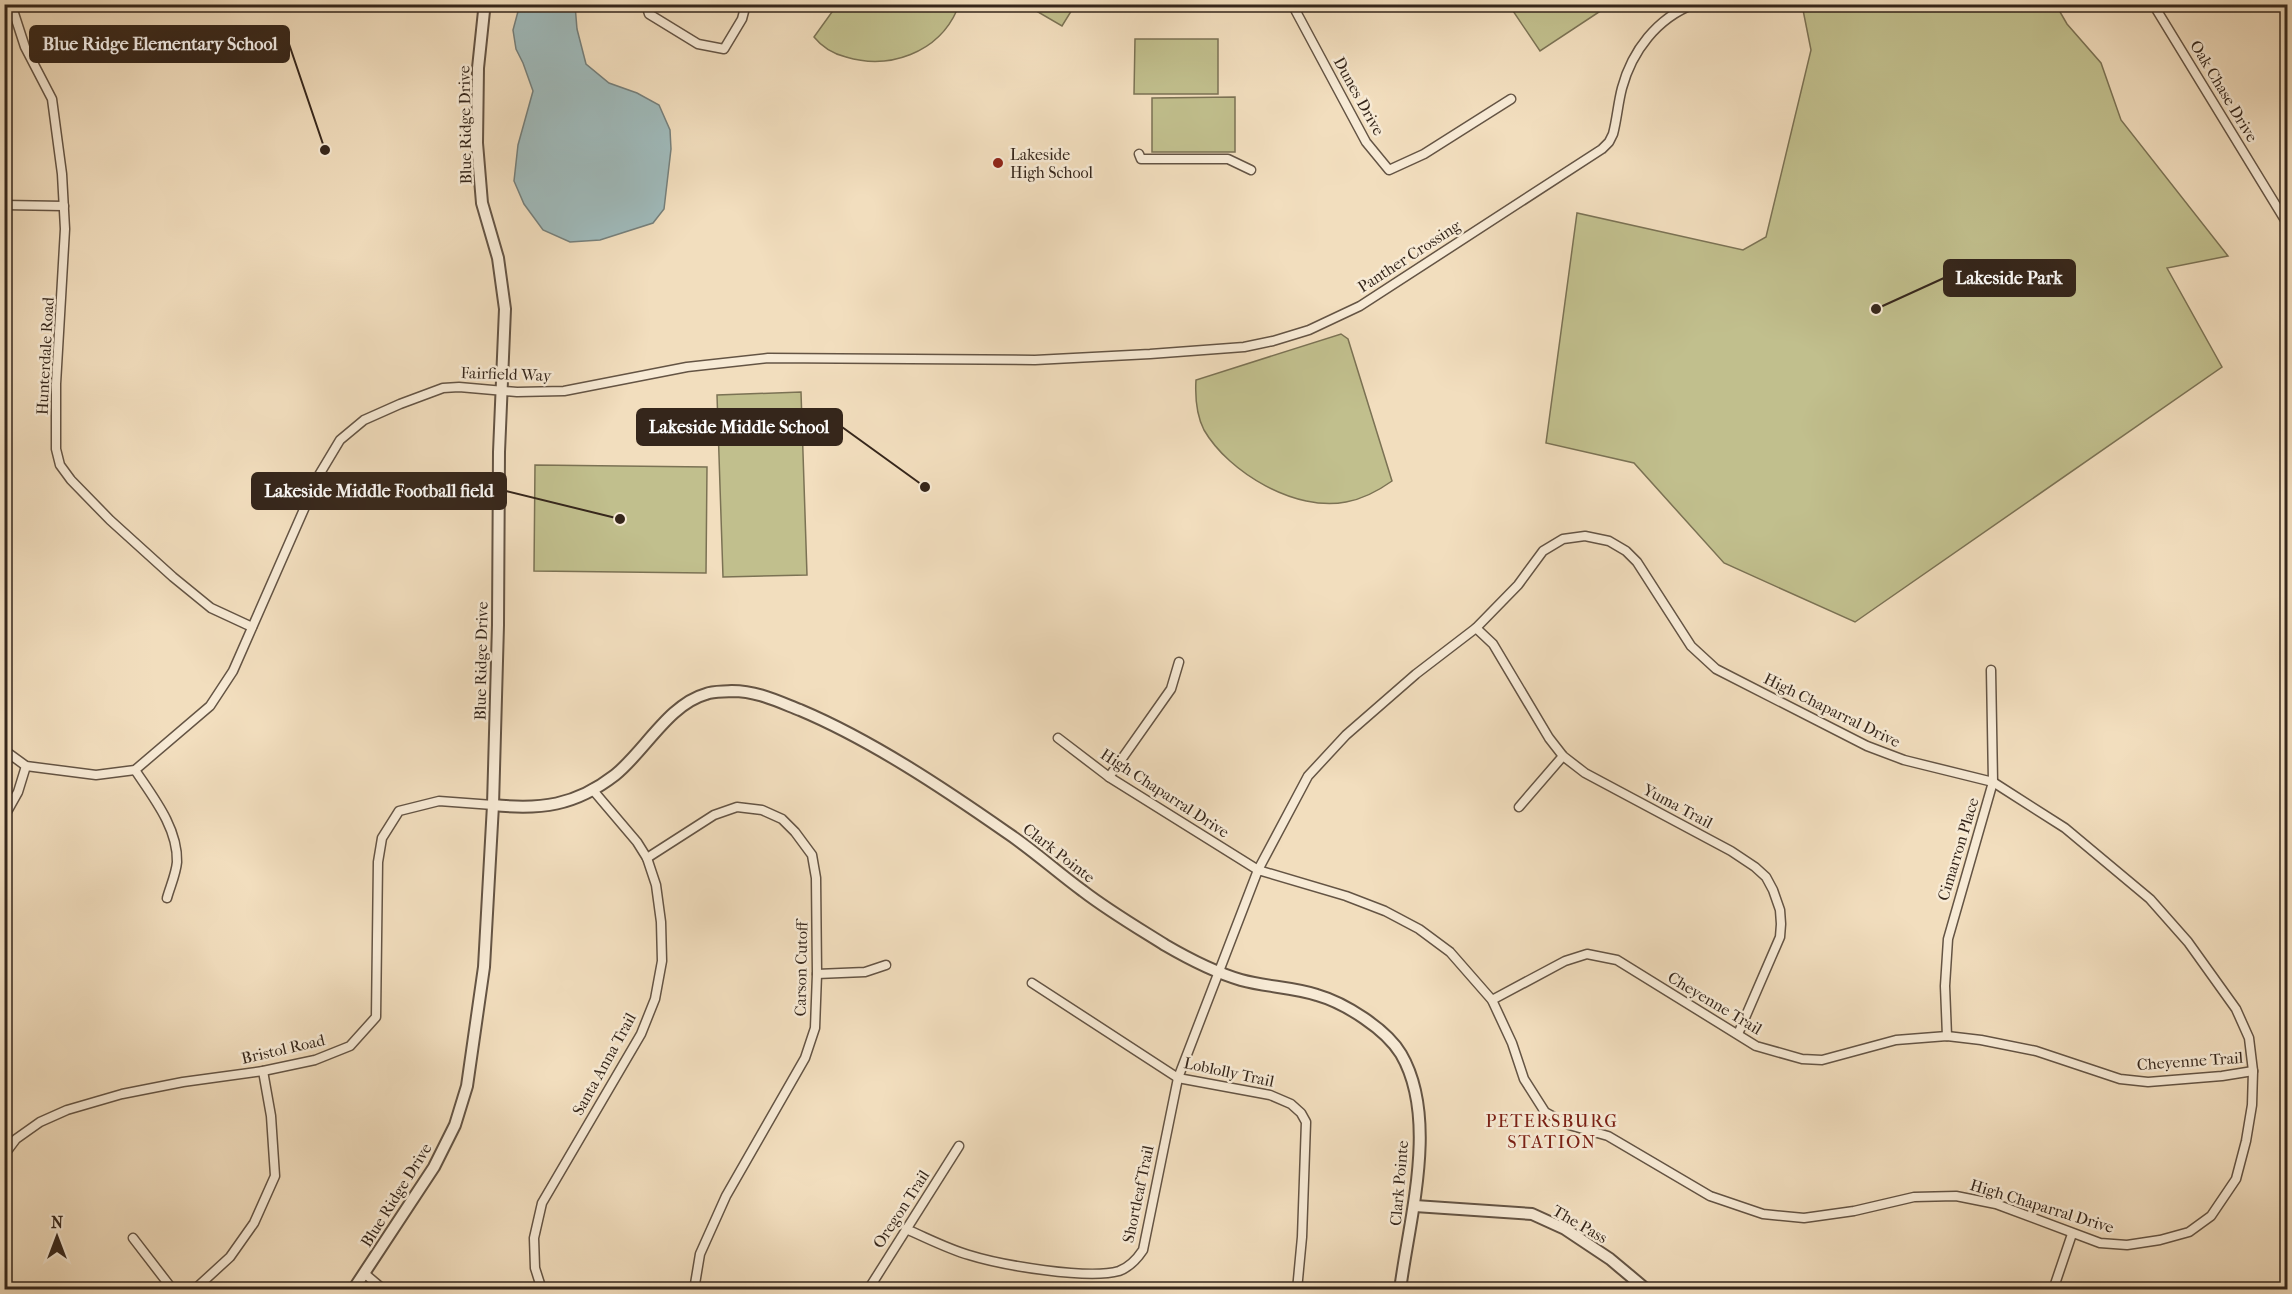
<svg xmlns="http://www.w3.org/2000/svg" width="2292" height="1294" font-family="'IM FELL French Canon',serif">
  <rect width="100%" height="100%" fill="#f2debe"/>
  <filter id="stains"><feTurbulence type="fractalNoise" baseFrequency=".00333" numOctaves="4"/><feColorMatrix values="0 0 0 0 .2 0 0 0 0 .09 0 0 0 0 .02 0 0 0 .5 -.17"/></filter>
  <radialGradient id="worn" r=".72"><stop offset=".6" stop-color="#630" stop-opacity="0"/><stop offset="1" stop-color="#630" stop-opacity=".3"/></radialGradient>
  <g fill="#c1bf8d" stroke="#7b7254" stroke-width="1.5">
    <path d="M950,5L957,10C938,53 889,70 846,57C834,54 822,47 814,37L837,5Z"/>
    <polygon points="1026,5 1075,5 1062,26"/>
    <polygon points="1509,5 1598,5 1602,10 1540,51"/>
    <polygon points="1802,5 2056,5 2067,24 2101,63 2121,120 2228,256 2167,268 2222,367 1855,622 1724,563 1634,463 1546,443 1577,213 1743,250 1766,237 1811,50"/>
    <polygon points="1135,39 1218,39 1218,94 1134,94"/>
    <polygon points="1235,97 1235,152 1152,152 1152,98"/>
    <path d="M1341,334L1348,339L1392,481C1378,491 1363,499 1346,502C1296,512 1229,473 1204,430C1196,414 1195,397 1196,380Z"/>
    <polygon points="801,392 807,575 723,577 717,395"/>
    <polygon points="535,465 707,467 706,573 534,571"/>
  </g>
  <polygon fill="#9fbabb" stroke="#757f7b" stroke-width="1.5" points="520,4 575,5 577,29 586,64 609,83 637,93 659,105 670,130 671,149 664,209 653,223 600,240 570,242 543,230 524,204 514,181 518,145 533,91 523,63 516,49 513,30"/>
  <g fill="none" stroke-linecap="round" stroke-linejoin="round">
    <g stroke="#645444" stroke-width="11">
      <g id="minor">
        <polyline points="11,4 25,47 52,99 62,174 65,229 56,384 56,449 60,465 71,480 110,520 173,577 211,608 252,627"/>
        <polyline points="646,4 649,14 698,44 724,49 742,19 746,4"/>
        <polyline points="1292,4 1366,142 1389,170 1424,154 1511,99"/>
        <polyline points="2153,4 2288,225"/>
        <polyline points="1139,154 1141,159 1228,159 1251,170"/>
        <polyline points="4,205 64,206"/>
        <polyline points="1476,628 1493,644 1549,738 1563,756 1585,773 1731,851 1755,867 1766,877 1773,890 1780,910 1781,924 1780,937 1738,1034"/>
        <path d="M4,750L26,766L96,775L135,770L210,706L233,671L319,475L340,440L364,420L400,404L443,388L459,387L517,392L564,391L687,367L768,358L1035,360L1150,354L1244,347L1273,341L1309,330L1360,306L1602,149L1609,142L1613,134C1617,119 1618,103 1622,88C1632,51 1657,18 1694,4"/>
        <path d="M135,770C153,797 178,828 177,862C176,874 170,887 167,898"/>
        <polyline points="1109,777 1171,689 1179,662"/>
        <polyline points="1519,807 1563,756"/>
        <polyline points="4,817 18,792 26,766"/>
        <polyline points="647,858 714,815 737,807 762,810 782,819 795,832 812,855 816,878 817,974 815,1028 805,1058 726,1196 700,1254 694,1290"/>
        <polyline points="817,974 865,972 886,965"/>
        <polyline points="1032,983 1178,1078 1270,1095 1291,1104 1301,1113 1306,1122 1302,1237 1297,1290"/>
        <polyline points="1492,1000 1565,961 1587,954 1617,960 1756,1046 1802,1059 1822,1060 1896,1040 1947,1036 1981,1040 2036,1051 2120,1079 2148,1082 2222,1076 2253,1071"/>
        <polyline points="1947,1036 1945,986 1948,939 1993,782 1991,670"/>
        <polyline points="4,1155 16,1139 40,1122 67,1110 122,1094 183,1082 263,1071 315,1060 350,1046 376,1017 378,862 382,838 399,811 439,801 493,805"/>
        <path d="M906,1229C927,1238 948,1249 969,1255C1001,1265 1088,1280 1119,1271C1130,1267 1137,1259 1143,1250L1178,1078L1258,870L1308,776L1346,735L1416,674L1476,628L1518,585L1543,551L1563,539L1585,536L1609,541L1626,551L1637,562L1691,646L1716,669L1867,746L1904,760L1993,782L2065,828L2150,899L2188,942L2236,1009L2249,1038L2253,1071L2252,1105L2246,1141L2236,1179L2211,1216L2189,1232L2160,1240L2127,1245L2100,1243L1996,1204L1956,1196L1914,1197L1854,1211L1804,1218L1763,1214L1710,1196L1608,1136L1569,1125L1545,1112L1524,1079L1512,1043L1492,1000L1450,952L1419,929L1385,911L1346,896L1258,870L1109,777L1058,738"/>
        <polyline points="133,1238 173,1290"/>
        <polyline points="364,1273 384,1290"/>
        <polyline points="194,1290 230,1257 254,1223 275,1176 271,1116 263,1071"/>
        <polyline points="542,1290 535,1268 534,1238 542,1203 641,1034 655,999 662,961 661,922 656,885 647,858 637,842 592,789"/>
        <polyline points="868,1290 959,1146"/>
        <polyline points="2053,1290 2072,1234"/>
      </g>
    </g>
    <g stroke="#645444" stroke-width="14">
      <g id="tertiary">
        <path d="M493,805C540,810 575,806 615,775C644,752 669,704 706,694C713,691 724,692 732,691C757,691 777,701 800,710C871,740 943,788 1006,832C1033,850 1057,872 1083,891C1109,911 1138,928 1165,945C1189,959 1214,972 1241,980C1266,987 1293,987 1317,995C1345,1003 1386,1029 1401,1054C1439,1119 1409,1219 1400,1290"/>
        <polyline points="1415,1206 1532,1214 1565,1229 1610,1259 1647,1290"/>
        <polyline points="353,1290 434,1167 455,1125 467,1086 484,967 493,805 498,625 499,452 505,309 498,258 482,203 477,143 478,68 484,11 482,4"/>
      </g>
    </g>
    <use href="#minor" stroke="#f7ead5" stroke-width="8"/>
    <use href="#tertiary" stroke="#f7ead5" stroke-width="10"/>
  </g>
  <circle fill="#8f2418" stroke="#f7ead5" stroke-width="2" cx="998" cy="163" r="6"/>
  <g text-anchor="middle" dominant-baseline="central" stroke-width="5" stroke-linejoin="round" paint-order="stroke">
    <g font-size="16" fill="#35261b" stroke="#f7ead5">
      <text transform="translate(2224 91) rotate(59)">Oak Chase Drive</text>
      <text transform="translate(1359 96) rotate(61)">Dunes Drive</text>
      <text transform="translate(465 125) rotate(-91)">Blue Ridge Drive</text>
      <text transform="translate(1409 256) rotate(-33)">Panther Crossing</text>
      <text transform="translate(45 356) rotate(-87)">Hunterdale Road</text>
      <text transform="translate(506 374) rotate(2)">Fairfield Way</text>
      <text transform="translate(481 661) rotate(-89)">Blue Ridge Drive</text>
      <text transform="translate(1832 710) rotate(26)">High Chaparral Drive</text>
      <text transform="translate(1165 793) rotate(33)">High Chaparral Drive</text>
      <text transform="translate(1678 806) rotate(28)">Yuma Trail</text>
      <text transform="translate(1958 849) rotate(-73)">Cimarron Place</text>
      <text transform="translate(1059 853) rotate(38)">Clark Pointe</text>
      <text transform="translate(801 969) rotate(-89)">Carson Cutoff</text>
      <text transform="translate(1715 1003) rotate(31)">Cheyenne Trail</text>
      <text transform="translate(283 1049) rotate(-13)">Bristol Road</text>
      <text transform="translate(2190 1061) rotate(-4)">Cheyenne Trail</text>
      <text transform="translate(604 1064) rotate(-61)">Santa Anna Trail</text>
      <text transform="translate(1229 1072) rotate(12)">Loblolly Trail</text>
      <text transform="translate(1399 1183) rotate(-85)">Clark Pointe</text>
      <text transform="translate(1138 1194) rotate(-78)">Shortleaf Trail</text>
      <text transform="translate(396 1195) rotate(-58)">Blue Ridge Drive</text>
      <text transform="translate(2042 1206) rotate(17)">High Chaparral Drive</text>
      <text transform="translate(901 1209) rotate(-57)">Oregon Trail</text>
      <text transform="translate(1580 1224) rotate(30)">The Pass</text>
    </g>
    <g font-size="16" fill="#35261b" stroke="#f7ead5" text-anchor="start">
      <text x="1010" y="154">Lakeside<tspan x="1010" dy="18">High School</tspan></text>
    </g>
    <g font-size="18" letter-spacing="1.5" fill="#7a1f14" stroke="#f7ead5">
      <text x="1552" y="1121">PETERSBURG<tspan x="1552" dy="21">STATION</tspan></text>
    </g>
  </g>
  <path fill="none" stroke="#35261b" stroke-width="2" d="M325 150L289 44M1876 309L1944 278M925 487L842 427M620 519L506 491"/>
  <g fill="#35261b" stroke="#f7ead5" stroke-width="2">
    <circle cx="325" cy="150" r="6"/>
    <circle cx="1876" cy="309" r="6"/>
    <circle cx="925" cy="487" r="6"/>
    <circle cx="620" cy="519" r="6"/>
  </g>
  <g fill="#35261b" stroke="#35261b" stroke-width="2">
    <rect x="30" y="26" width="259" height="36" rx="6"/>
    <rect x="1944" y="260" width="131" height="36" rx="6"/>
    <rect x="637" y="409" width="205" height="36" rx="6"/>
    <rect x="252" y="473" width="254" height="36" rx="6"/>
  </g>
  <g font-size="18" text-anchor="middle" font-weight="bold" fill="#fff">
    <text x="160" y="50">Blue Ridge Elementary School</text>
    <text x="2009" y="284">Lakeside Park</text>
    <text x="739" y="433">Lakeside Middle School</text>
    <text x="379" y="497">Lakeside Middle Football field</text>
  </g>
  <rect width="2292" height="1294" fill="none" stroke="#f2debe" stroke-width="24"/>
  <rect x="6" y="6" width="2280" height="1282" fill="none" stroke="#35261b" stroke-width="3"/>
  <rect x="12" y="12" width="2268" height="1270" fill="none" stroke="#35261b" stroke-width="1.5"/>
  <g transform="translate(57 1237)" stroke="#f7ead5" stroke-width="4.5" paint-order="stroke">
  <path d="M0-4.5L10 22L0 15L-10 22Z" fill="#35261b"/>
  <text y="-9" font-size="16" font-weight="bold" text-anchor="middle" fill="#35261b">N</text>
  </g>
  <rect width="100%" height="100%" filter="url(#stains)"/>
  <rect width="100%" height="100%" fill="url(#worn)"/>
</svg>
